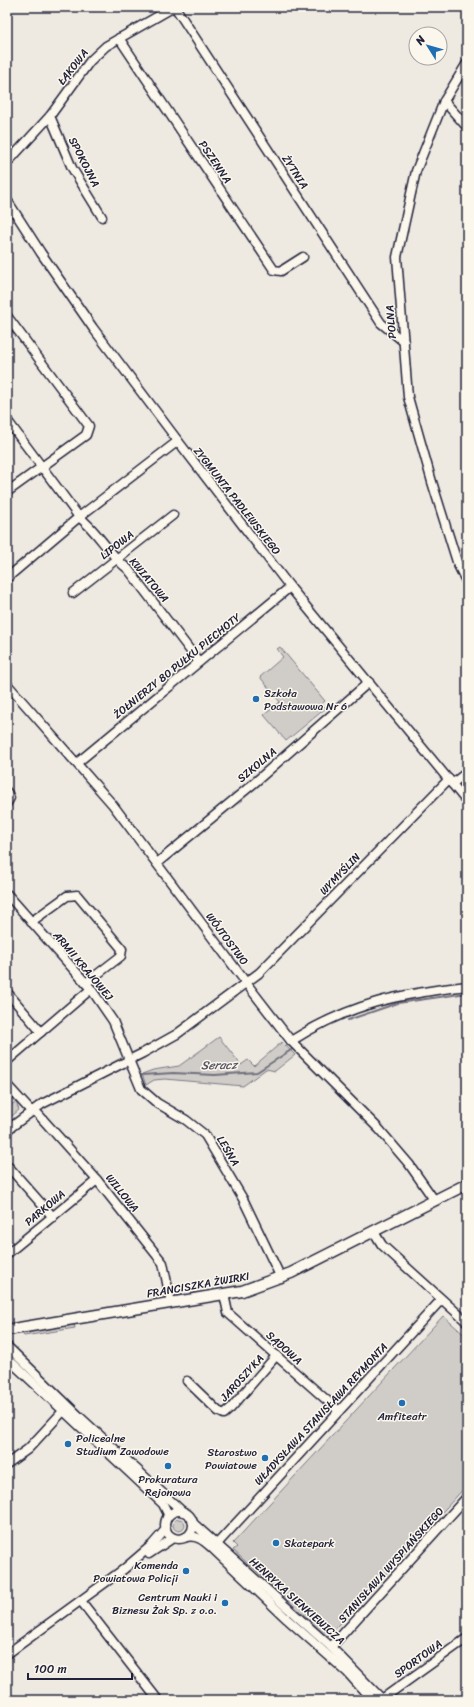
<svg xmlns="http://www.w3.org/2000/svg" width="474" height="1707" font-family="Sriracha,sans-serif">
  <rect width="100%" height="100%" fill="#eeeae2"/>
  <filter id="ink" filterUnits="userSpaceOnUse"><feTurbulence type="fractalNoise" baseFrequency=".025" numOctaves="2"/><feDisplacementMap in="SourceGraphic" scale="8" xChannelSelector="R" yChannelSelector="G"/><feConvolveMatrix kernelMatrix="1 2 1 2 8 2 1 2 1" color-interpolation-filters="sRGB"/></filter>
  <g filter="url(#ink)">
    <g fill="#d0cdc9" stroke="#797882">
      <polygon points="280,647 325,701 322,704 326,708 286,741 264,715 280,702 260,677 283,657 277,649"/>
      <polygon points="219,1037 241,1065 248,1060 254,1066 282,1042 295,1055 275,1071 266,1069 243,1086 165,1079 154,1080 146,1085 142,1074 153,1070 179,1066"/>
      <polygon points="16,1102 19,1110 7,1120 7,1107"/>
      <polygon points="443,1316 467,1337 467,1485 328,1637 233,1550 237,1547 233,1543"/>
      <polygon points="74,1325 75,1328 24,1336 23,1335 23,1333"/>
      <circle cx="179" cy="1525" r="6"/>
    </g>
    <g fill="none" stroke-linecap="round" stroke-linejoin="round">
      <g stroke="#716f7c" stroke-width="2">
        <polyline points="348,1020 398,1003 467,993"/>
        <polyline points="142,1075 173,1073 215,1075 257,1072 291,1050"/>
      </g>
      <g stroke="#22223b" stroke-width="11">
        <g id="minor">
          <polyline points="175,7 381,323 404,342"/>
          <polyline points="119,38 274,270 281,271 303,257"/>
          <polyline points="467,63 444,101 416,171 397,257 408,397 432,482 458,565 467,583"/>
          <polyline points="444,101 467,127"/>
          <polyline points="50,116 72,168 102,217"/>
          <polyline points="7,163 50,116 90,61 106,46 174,7"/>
          <polyline points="7,200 41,253 93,328 178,441 290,587 467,802"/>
          <polyline points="7,316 89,426 86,435 7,492"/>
          <path d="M7,420L79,517C98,531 108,554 128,569L199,662"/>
          <polyline points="7,578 79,517 178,441"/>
          <polyline points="73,593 173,515"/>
          <polyline points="7,684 113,805 253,992 291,1041 379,1129 409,1164 435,1201"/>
          <polyline points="77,763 290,587"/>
          <polyline points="452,784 467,772"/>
          <polyline points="7,792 10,798 7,803"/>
          <polyline points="157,863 253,784 369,682"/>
          <polyline points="7,894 91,989 113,1021 141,1089 157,1103 186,1120 205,1135 243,1199 281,1278"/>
          <polyline points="31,922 67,896 77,895 122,949 121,956 86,983"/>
          <polyline points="7,992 41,1032"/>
          <path d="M291,1041C351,1003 399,994 467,986"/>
          <polyline points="7,1061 91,989"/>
          <polyline points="7,1085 29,1109 38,1114 97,1180 163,1263 171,1303"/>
          <polyline points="7,1130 42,1104 143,1053 177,1034 259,973 449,779"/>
          <polyline points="7,1165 53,1217"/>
          <polyline points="374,1232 382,1245 467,1322"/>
          <polyline points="7,1254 97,1180"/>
          <polyline points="224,1294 228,1313 339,1411"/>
          <polyline points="7,1346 81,1418 183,1512"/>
          <polyline points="7,1358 163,1504 168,1514 167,1518"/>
          <polyline points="187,1381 218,1411 224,1414 231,1408 276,1356"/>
          <polyline points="7,1464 28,1449 67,1407"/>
          <circle cx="179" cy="1525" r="14"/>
          <polyline points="193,1523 331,1647 383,1700"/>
          <path d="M186,1537C197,1535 203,1540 211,1547L287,1619L348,1673L372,1700"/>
          <polyline points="217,1544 441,1300"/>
          <polyline points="149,1554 173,1538"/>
          <polyline points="81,1601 158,1700"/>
          <polyline points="331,1647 467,1497"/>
          <polyline points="7,1654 124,1569 152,1545 166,1529"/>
          <polyline points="382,1699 467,1638"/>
        </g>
      </g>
      <g stroke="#22223b" stroke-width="13">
        <polyline id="major" points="7,1330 242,1291 291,1273 467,1184"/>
      </g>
      <use href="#minor" stroke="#fbf7ec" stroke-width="8"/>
      <use href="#major" stroke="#fbf7ec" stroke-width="10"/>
    </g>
  </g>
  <g fill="#1f6fb2" stroke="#fbf7ec" stroke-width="1.5">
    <circle cx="256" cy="699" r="4"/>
    <circle cx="402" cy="1403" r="4"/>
    <circle cx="68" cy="1444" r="4"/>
    <circle cx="265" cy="1458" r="4"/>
    <circle cx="168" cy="1466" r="4"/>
    <circle cx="276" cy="1543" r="4"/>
    <circle cx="186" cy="1571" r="4"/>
    <circle cx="225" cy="1603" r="4"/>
  </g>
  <g text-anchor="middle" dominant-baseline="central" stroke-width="3" stroke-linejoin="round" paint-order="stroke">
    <g font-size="11" fill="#22223b" stroke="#fbf7ec">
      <text transform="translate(73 67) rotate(-52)">ŁĄKOWA</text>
      <text transform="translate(84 162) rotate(63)">SPOKOJNA</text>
      <text transform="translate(215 162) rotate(56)">PSZENNA</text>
      <text transform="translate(295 172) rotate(57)">ŻYTNIA</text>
      <text transform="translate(391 322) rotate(-95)">POLNA</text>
      <text transform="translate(237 501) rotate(52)">ZYGMUNTA PADLEWSKIEGO</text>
      <text transform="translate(117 545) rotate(-38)">LIPOWA</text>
      <text transform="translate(149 580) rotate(50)">KWIATOWA</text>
      <text transform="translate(177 666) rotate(-39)">ŻOŁNIERZY 80 PUŁKU PIECHOTY</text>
      <text transform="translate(257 765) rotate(-40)">SZKOLNA</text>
      <text transform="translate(340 874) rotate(-46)">WYMYŚLIN</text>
      <text transform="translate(227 939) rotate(53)">WÓJTOSTWO</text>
      <text transform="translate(83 966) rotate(50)">ARMII KRAJOWEJ</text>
      <text transform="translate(228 1151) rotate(59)">LEŚNA</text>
      <text transform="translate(122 1193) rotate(51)">WILLOWA</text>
      <text transform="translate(45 1208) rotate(-40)">PARKOWA</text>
      <text transform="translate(198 1285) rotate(-10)">FRANCISZKA ŻWIRKI</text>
      <text transform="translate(284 1348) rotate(42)">SĄDOWA</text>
      <text transform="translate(242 1378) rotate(-48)">JAROSZYKA</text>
      <text transform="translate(321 1414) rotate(-47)">WŁADYSŁAWA STANISŁAWA REYMONTA</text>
      <text transform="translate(391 1565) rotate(-48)">STANISŁAWA WYSPIAŃSKIEGO</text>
      <text transform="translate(297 1601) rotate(42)">HENRYKA SIENKIEWICZA</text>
      <text transform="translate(418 1659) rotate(-36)">SPORTOWA</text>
    </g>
    <g font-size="11" fill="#22223b" stroke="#fbf7ec" text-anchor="start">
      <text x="264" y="693">Szkoła<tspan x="264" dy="13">Podstawowa Nr 6</tspan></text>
      <text x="402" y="1416" text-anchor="middle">Amfiteatr</text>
      <text x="76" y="1438">Policealne<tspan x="76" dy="13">Studium Zawodowe</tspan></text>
      <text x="257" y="1452" text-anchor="end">Starostwo<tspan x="257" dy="13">Powiatowe</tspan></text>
      <text x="168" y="1479" text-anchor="middle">Prokuratura<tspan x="168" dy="13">Rejonowa</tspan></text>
      <text x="284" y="1543">Skatepark</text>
      <text x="178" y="1565" text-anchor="end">Komenda<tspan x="178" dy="13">Powiatowa Policji</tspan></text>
      <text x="217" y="1597" text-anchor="end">Centrum Nauki i<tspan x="217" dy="13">Biznesu Żak Sp. z o.o.</tspan></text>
    </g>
    <g font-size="12" font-style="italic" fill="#575666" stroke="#fbf7ec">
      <text transform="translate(219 1065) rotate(-1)">Seracz</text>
    </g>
  </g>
  <rect width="474" height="1707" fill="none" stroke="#fbf7ec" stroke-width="24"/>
  <rect x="12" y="12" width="450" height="1683" fill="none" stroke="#22223b" stroke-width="1.5" filter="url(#ink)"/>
  <g transform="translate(428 46) rotate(307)"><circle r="19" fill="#fbf7ec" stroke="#a4a2a5"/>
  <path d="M0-3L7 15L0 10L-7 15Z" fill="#1f6fb2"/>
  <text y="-6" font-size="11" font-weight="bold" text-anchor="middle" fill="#22223b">N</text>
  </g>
  <path d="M28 1673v6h104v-6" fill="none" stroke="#22223b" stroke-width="2"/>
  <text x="34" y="1673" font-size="12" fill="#22223b" stroke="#fbf7ec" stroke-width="3" paint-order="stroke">100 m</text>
</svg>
